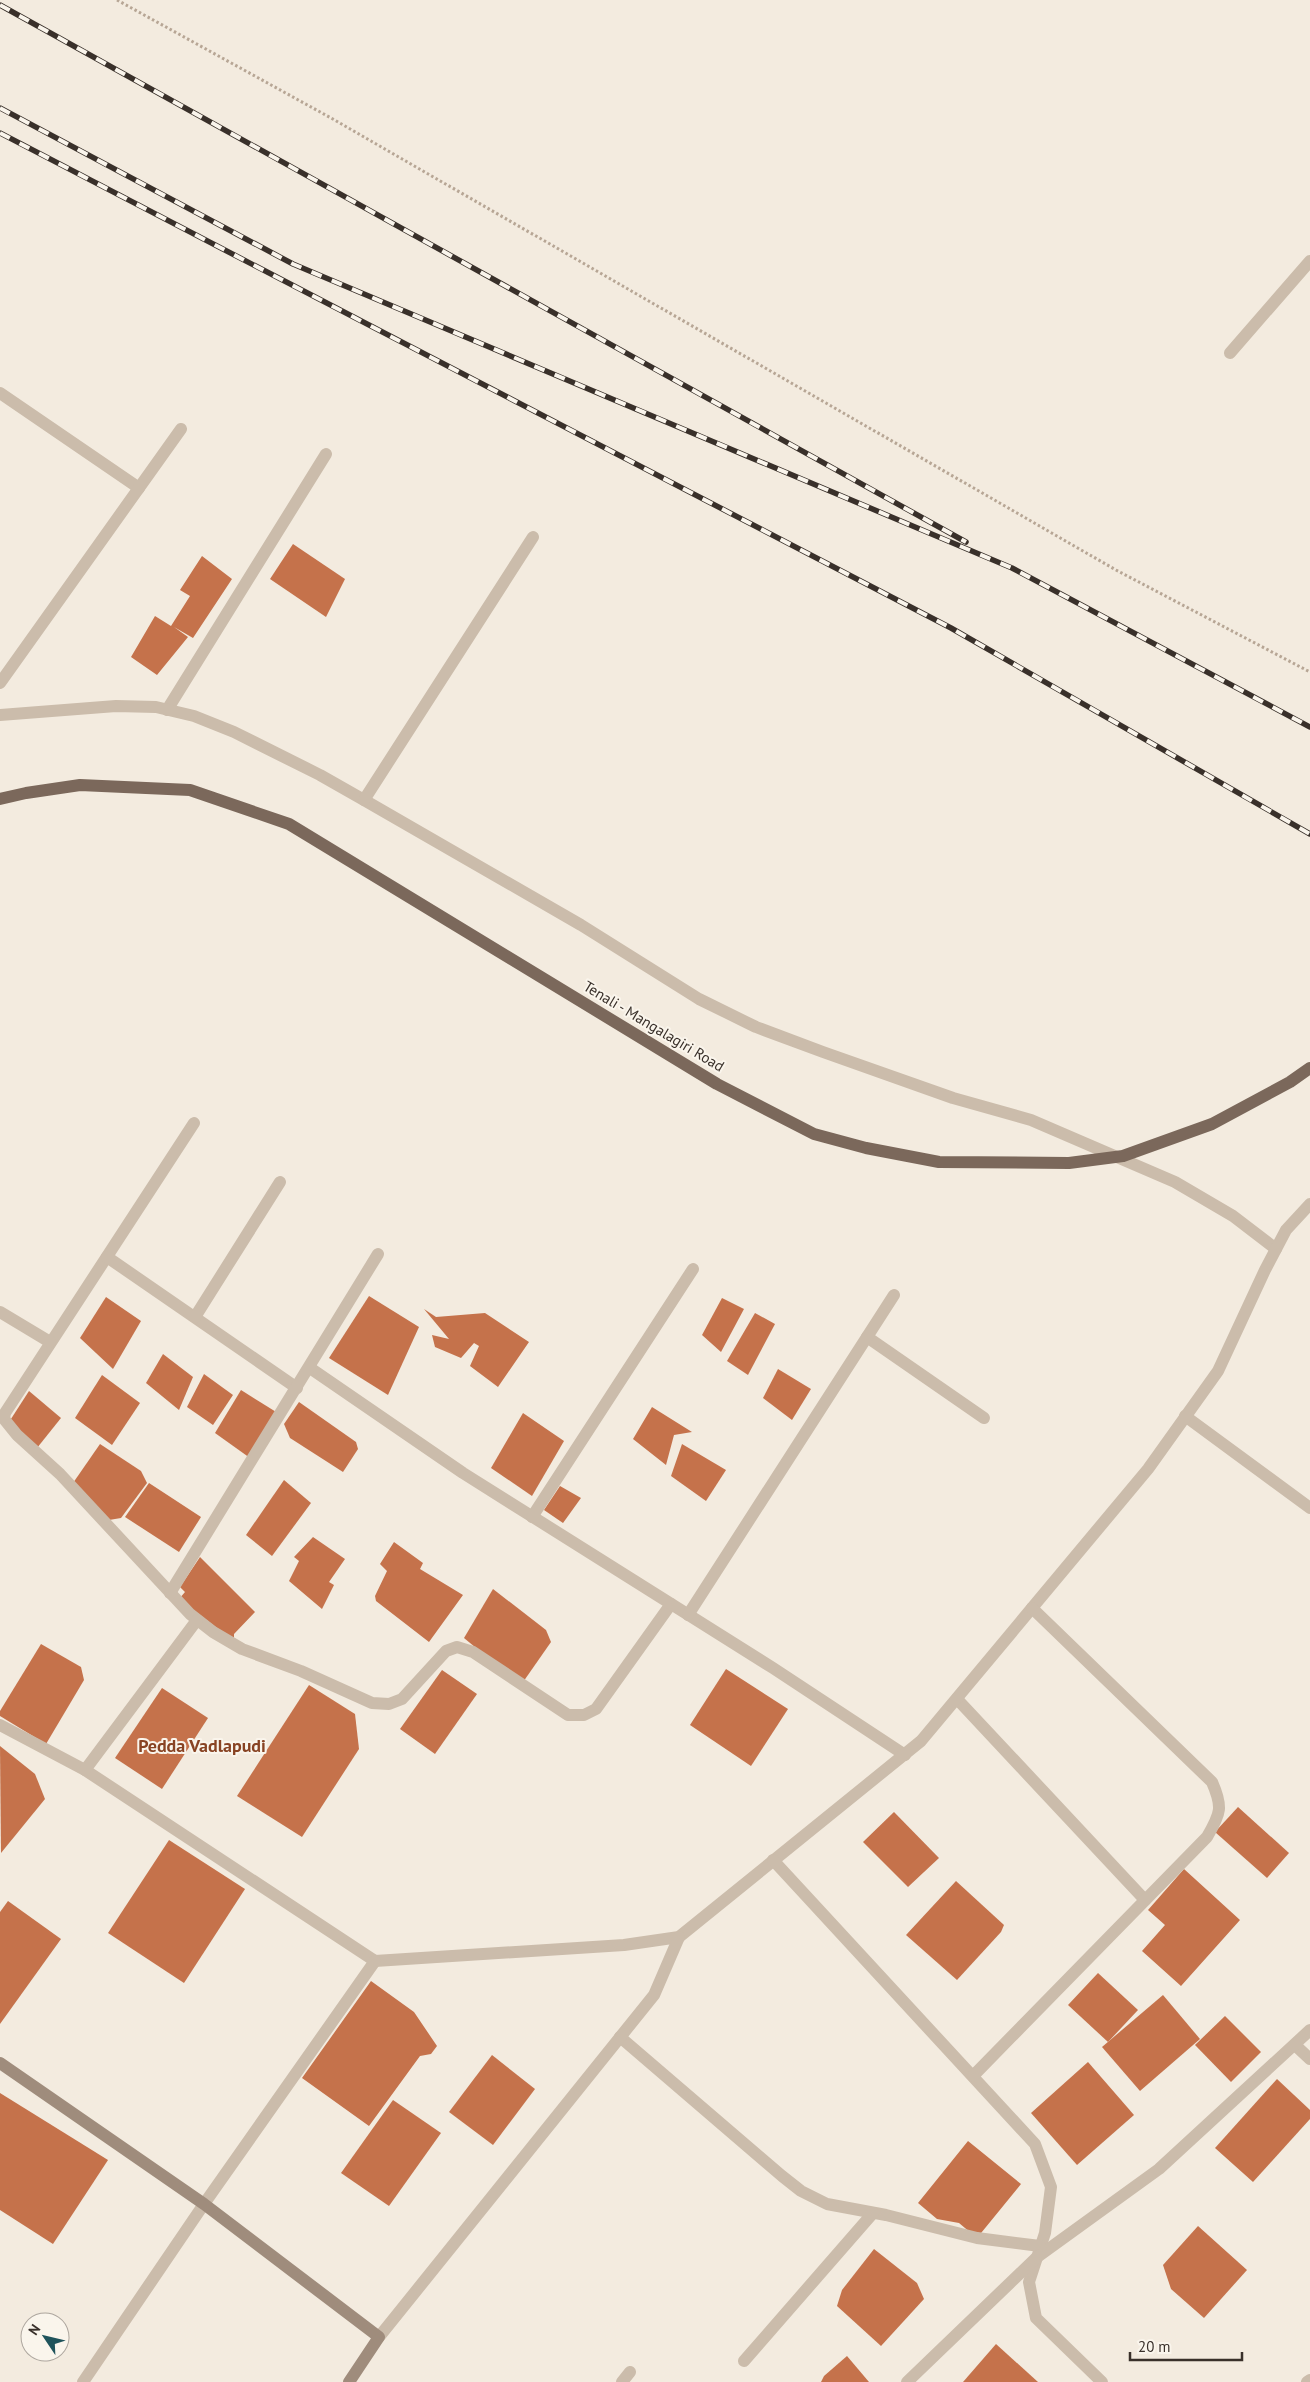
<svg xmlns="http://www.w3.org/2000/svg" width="1310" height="2382" font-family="'PT Sans',sans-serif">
  <rect width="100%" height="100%" fill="#f3ebdf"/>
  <g fill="#c5724b">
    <polygon points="293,544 345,579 326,617 270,579"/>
    <polygon points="202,556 232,579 193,638 174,627 188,637 157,675 131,657 155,616 171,626 190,596 180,590"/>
    <polygon points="369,1296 419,1327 388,1395 329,1358"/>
    <polygon points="106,1297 141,1321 113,1369 80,1338"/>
    <polygon points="722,1298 744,1309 721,1352 702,1335"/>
    <polygon points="424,1309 436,1317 485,1313 529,1342 498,1387 470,1366 479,1346 474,1343 461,1358 435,1347 432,1335 449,1339"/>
    <polygon points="755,1313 775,1324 748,1375 727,1361"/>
    <polygon points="163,1354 193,1377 179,1410 146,1383"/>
    <polygon points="778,1369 811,1389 792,1420 763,1398"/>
    <polygon points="204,1374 233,1395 213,1425 187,1407"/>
    <polygon points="102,1375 140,1403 112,1445 75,1418"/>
    <polygon points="241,1390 281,1415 250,1458 215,1433"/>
    <polygon points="29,1391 61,1418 37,1448 9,1422"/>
    <polygon points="299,1402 356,1442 358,1449 343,1472 290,1438 284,1424"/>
    <polygon points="652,1407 692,1432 674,1435 666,1465 633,1439"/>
    <polygon points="523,1413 564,1441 532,1496 491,1468"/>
    <polygon points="100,1444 141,1471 147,1483 121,1518 103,1521 73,1483"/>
    <polygon points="682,1444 726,1470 706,1501 671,1476"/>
    <polygon points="284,1480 311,1503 272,1556 246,1535"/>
    <polygon points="149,1483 201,1517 179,1552 125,1517"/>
    <polygon points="560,1486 581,1498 563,1523 544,1510"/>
    <polygon points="313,1537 345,1559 329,1582 334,1585 322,1609 289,1581 299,1561 294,1557"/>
    <polygon points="394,1542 423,1563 420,1569 463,1595 429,1642 376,1601 375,1596 387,1571 380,1564"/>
    <polygon points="200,1557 255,1612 234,1634 234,1641 179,1599 185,1592 180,1587"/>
    <polygon points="493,1589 546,1630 551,1642 521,1685 464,1638"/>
    <polygon points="41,1644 81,1667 84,1680 46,1744 0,1716 0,1711"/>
    <polygon points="726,1669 788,1709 751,1766 690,1725"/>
    <polygon points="442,1670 477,1694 435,1754 400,1729"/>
    <polygon points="309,1685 355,1714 359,1749 302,1837 237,1796"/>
    <polygon points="162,1688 208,1718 162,1789 115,1758"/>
    <polygon points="0,1746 35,1774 45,1799 1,1853"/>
    <polygon points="1238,1807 1289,1853 1267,1878 1215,1832"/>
    <polygon points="894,1812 939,1858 908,1887 863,1842"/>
    <polygon points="169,1840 245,1889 184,1983 108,1933"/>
    <polygon points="1184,1869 1240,1920 1181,1986 1142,1951 1165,1925 1148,1910"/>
    <polygon points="956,1881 1004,1925 1001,1932 957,1980 906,1935"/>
    <polygon points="8,1901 61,1939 0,2024 0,1912"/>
    <polygon points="1098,1973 1138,2010 1108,2042 1068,2005"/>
    <polygon points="371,1981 414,2012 437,2046 431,2054 420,2056 369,2126 302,2078"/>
    <polygon points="1163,1995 1200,2039 1140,2091 1102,2047"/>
    <polygon points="1225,2016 1261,2052 1231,2082 1195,2045"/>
    <polygon points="492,2055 535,2089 493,2145 449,2112"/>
    <polygon points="1088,2062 1134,2115 1077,2165 1031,2113"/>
    <polygon points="1277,2079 1310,2110 1310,2119 1253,2182 1215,2148"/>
    <polygon points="0,2093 108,2160 53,2244 0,2210"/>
    <polygon points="393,2100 441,2133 389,2206 341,2173"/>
    <polygon points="968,2141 1021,2184 977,2238 959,2223 937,2219 918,2203"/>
    <polygon points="1198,2226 1247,2270 1204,2318 1171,2289 1163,2265"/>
    <polygon points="874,2249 917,2283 924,2299 881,2346 837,2306 842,2290"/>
    <polygon points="996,2344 1038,2382 963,2382"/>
    <polygon points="847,2356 869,2382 821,2382 824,2376"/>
  </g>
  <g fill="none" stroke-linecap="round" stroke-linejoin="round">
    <polyline stroke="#b7a695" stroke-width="3" stroke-dasharray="2.5 2.5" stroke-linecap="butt" points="117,0 331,118 1116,570 1310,672"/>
    <g stroke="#cbbcab" stroke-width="12">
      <polyline points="1230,353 1310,261"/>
      <polyline points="0,393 139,488"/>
      <polyline points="0,683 181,429"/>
      <polyline points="167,710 326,454"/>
      <polyline points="0,715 116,706 156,707 194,716 234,732 320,775 364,800 581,925 699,999 756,1027 823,1052 953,1098 1031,1120 1175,1182 1233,1216 1276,1249"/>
      <polyline points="364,800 533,537"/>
      <polyline points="194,1123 5,1413 4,1419 17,1435 60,1474 190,1614 213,1632 242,1649 301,1671 372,1703 389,1704 402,1699 446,1651 457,1647 473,1652 568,1715 584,1715 596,1709 671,1604"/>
      <polyline points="107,1257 297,1388"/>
      <polyline points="0,1312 50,1342"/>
      <polyline points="195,1317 280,1182"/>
      <polyline points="867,1337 984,1418"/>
      <polyline points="310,1368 463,1473 773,1668 905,1755"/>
      <polyline points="1185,1416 1310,1508"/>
      <polyline points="532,1517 693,1269"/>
      <polyline points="170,1593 378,1254"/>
      <polyline points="688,1615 894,1295"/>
      <polyline points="957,1699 1145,1900"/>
      <polyline points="0,1725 85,1770 375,1961 624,1945 679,1937 921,1741 1148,1469 1218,1371 1265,1270 1286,1230 1310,1204"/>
      <polyline points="85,1770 197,1620"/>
      <polyline points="773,1860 1035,2144 1051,2187 1045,2233 1029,2282 1036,2318 1102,2382"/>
      <polyline points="620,2037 782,2176 801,2191 827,2204 886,2215 977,2238 1040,2246"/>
      <polyline points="1295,2045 1310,2059"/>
      <path d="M973,2076L1207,1837C1221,1813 1223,1807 1212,1782L1032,1608"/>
      <polyline points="379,2337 654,1995 679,1937"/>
      <polyline points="744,2361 873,2213"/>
      <polyline points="83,2382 204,2204 375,1961"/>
      <polyline points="622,2382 630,2372"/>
      <polyline points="907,2382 1036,2258 1159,2169 1310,2030"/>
      <polyline points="1307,2382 1310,2380"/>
    </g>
    <polyline stroke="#9f8c7c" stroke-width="12" points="0,2063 204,2204 379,2337 349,2382"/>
    <polyline stroke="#7b685b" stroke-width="12" points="0,799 26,793 80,785 190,790 289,824 717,1084 814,1134 866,1148 939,1162 1069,1163 1123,1156 1212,1124 1290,1082 1310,1068"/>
    <g stroke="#39302a" stroke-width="5.5">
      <g id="rail">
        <polyline points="0,5 966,542"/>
        <polyline points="0,108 293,264 1012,568 1310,727"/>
        <polyline points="0,133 951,628 1310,834"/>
      </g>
    </g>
    <use href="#rail" stroke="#faf5ec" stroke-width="4" stroke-dasharray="11" stroke-linecap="butt"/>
  </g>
  <g text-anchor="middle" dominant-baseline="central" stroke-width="4" stroke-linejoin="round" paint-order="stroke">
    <g font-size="15" fill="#39302a" stroke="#faf5ec">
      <text transform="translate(654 1026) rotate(31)">Tenali - Mangalagiri Road</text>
    </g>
    <g font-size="18" font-weight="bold" fill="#884323" stroke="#faf5ec">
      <text x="202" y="1745">Pedda Vadlapudi</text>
    </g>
  </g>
  <g transform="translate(45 2337) rotate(305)"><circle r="24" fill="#faf5ec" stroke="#ada69e"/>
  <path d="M0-4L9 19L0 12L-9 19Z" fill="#1f535b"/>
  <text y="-8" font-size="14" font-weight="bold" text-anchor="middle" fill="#39302a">N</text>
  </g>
  <path d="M1130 2352v8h112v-8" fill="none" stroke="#39302a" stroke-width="2.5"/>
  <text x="1138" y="2352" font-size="15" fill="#39302a" stroke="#faf5ec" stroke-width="4" paint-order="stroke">20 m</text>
</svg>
